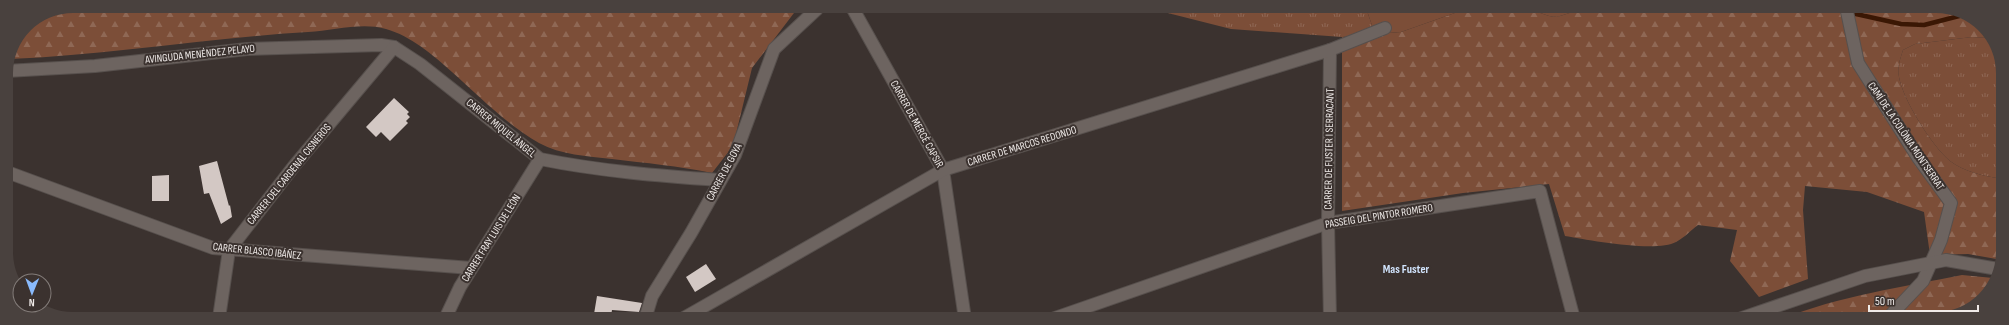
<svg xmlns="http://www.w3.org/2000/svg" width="2009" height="325" font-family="'Sofia Sans Condensed',sans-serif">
  <defs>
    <pattern id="grass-tufts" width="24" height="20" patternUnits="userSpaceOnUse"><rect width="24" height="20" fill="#7c4e38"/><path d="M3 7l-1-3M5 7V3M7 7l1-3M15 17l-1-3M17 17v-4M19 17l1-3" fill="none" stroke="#8f6855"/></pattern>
    <pattern id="forest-firs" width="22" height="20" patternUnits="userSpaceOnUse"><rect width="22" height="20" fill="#7c4e38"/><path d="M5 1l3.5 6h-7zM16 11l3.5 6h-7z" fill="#8f6855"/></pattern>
  </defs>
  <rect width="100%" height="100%" fill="#3b322f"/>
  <g fill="url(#grass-tufts)">
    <polygon points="1871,7 1913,7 1895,11"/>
    <polygon points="1366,8 1375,34 1342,37 1231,29 1152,9"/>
    <path d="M1972,37L1989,38L2002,60V179C1985,176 1964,172 1950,161C1932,146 1903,100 1899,77C1897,67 1900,60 1903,50L1915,44Z"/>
  </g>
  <g fill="url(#forest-firs)">
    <path d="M1588,7H1871L1895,11L1913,7H1945L1980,23L1989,38L1972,37L1915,44L1903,50C1900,60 1897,67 1899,77C1903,100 1932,146 1950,161C1964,172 1985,176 2002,179V260L1968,254L1930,255L1924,212L1867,192L1805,186L1803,210L1808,279L1759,297L1730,261L1737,230L1698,225C1691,230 1684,238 1676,242C1656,253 1589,240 1565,236L1549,184L1463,193L1342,211V37L1401,32L1469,8H1526L1549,16L1557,17Z"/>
    <path d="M797,9L752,68L733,146L712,173C679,166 645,163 612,159C587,156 561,155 539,143C507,125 479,96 452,72C433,55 411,36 386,29C361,22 333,31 308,32C208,38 109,55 9,59C14,34 28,24 47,11Z"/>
    <path d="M1962,275L1993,278L1980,303L1936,319H1782C1839,296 1902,287 1962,275Z"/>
  </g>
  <g fill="#7c4e38">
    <polygon points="1588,7 1557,17 1549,16 1526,8"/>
    <polygon points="1366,8 1469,8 1401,32 1375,34"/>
  </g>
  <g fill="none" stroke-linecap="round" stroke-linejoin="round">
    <polyline stroke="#3a1704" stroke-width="4.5" points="1813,7 1838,10 1901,24 1924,25 1963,15"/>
  </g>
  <g fill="#d3c8c4">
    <polygon points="394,98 409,112 407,114 410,117 406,121 408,123 390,141 381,132 376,137 366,127"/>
    <polygon points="217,161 229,206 230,205 232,217 221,224 209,193 204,194 199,166"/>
    <polygon points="169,175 169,201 152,201 152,176"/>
    <polygon points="706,264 716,279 695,292 686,277"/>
    <polygon points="597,296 642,303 639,312 612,310 611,316 594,314"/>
  </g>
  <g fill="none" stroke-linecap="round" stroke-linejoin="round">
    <g stroke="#57504d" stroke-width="14">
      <g id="minor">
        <polyline points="1846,7 1858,63 1919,159 1951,203 1941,240 1923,281 1887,319"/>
        <polyline points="853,9 943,170 965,319"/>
        <polyline points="1330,50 1328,223 1330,319"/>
        <path d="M6,71L95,66L247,49L381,45L394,47L420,64L540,159C599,171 660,176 719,180"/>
        <polyline points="7,172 213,248 471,268"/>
        <polyline points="219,318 229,250 294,166 394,47"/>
        <polyline points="445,319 460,287 540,159"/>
        <polyline points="645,319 652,296 691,233 735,155 774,49 817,9"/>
        <polyline points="682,319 943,170 1330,50 1385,28"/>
        <polyline points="1052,319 1328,223 1540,191 1574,319"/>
        <polyline points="1739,319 1865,276 1946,260 1998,269"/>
      </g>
    </g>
    <use href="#minor" stroke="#6d6460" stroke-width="12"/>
  </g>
  <g text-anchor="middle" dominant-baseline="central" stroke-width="4" stroke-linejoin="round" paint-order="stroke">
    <g font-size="11" fill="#efeae8" stroke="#3b322f">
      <text transform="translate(200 54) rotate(-6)">AVINGUDA MENÉNDEZ PELAYO</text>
      <text transform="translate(917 124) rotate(61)">CARRER DE MERCÈ CAPSIR</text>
      <text transform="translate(501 128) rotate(39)">CARRER MIQUEL ÀNGEL</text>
      <text transform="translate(1906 136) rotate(56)">CAMÍ DE LA COLÒNIA MONTSERRAT</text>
      <text transform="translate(1022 146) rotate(-17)">CARRER DE MARCOS REDONDO</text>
      <text transform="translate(1329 149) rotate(-89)">CARRER DE FUSTER I SERRACANT</text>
      <text transform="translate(724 172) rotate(-62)">CARRER DE GOYA</text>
      <text transform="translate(289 174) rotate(-51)">CARRER DEL CARDENAL CISNEROS</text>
      <text transform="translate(1379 216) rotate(-9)">PASSEIG DEL PINTOR ROMERO</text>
      <text transform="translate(491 238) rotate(-58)">CARRER FRAY LUIS DE LEÓN</text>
      <text transform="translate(257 251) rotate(6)">CARRER BLASCO IBÁÑEZ</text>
    </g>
    <g font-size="12" font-weight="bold" fill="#d2e5fe" stroke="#3b322f">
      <text x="1406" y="269">Mas Fuster</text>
    </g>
  </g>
  <path d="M0 0H2009V325H0ZM73 13H1936A60 60 0 0 1 1996 73V252A60 60 0 0 1 1936 312H73A60 60 0 0 1 13 252V73A60 60 0 0 1 73 13Z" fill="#49413e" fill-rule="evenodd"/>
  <g transform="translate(32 293) rotate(181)"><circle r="19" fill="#3b322f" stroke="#837c79"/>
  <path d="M0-3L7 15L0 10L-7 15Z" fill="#89bafc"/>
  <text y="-6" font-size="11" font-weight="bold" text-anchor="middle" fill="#efeae8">N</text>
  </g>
  <path d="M1869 305v6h109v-6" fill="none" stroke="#efeae8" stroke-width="2"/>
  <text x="1875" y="305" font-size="12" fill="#efeae8" stroke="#3b322f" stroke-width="3" paint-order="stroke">50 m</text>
</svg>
